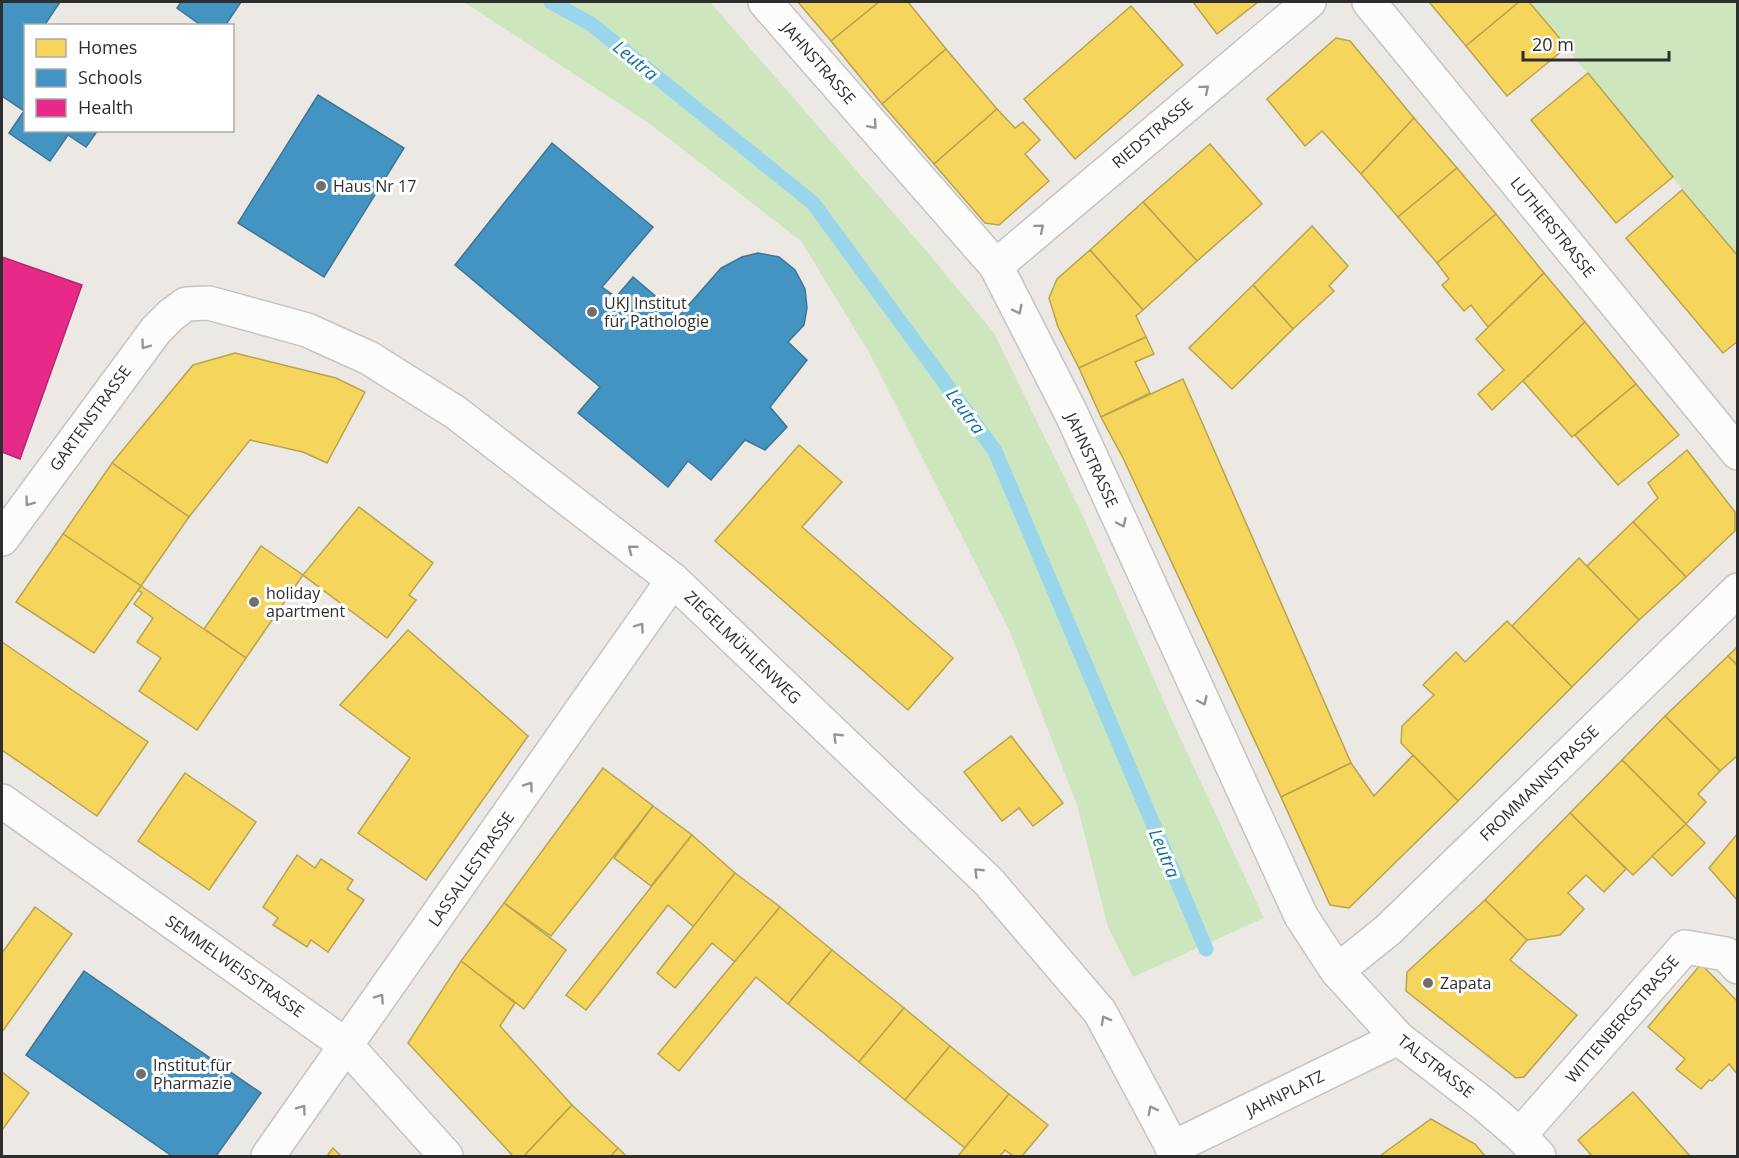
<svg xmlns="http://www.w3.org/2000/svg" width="1739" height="1158" font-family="'Open Sans',sans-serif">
  <rect width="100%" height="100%" fill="#ece8e4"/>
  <g fill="#cee6be">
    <polygon points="464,2 710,2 929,254 994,333 1083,516 1171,718 1264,918 1133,977 1108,927 1077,805 1010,632 870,354 801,241 650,124"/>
    <polygon points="1529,2 1737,2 1737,256"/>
  </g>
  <g fill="#f6d55c" stroke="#baa34e" stroke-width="1.5">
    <polygon points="798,2 879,2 831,41"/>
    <polygon points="879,2 908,2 946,49 882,104 831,41"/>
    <polygon points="1193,2 1258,2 1217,34"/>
    <polygon points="1429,2 1519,2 1466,46"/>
    <polygon points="1519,2 1529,2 1567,47 1507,96 1466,46"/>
    <polygon points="1131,6 1183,65 1075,159 1024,99"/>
    <polygon points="1336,38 1350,41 1414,118 1361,174 1322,131 1305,146 1267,99"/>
    <polygon points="946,49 997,109 934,164 882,104"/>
    <polygon points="1588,73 1673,177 1616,223 1531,120"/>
    <polygon points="997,109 1015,128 1023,122 1040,140 1025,154 1049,181 999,225 985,223 934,164"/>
    <polygon points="1414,118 1457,168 1398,217 1361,174"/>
    <polygon points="1210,144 1262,204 1197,261 1143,202"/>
    <polygon points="1457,168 1496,214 1437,263 1398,217"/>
    <polygon points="1682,190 1738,256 1738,341 1723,353 1626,238"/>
    <polygon points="1143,202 1197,261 1143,310 1090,250"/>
    <polygon points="1496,214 1544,273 1488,327 1471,305 1464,311 1442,285 1449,279 1437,263"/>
    <polygon points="1312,226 1348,266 1329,286 1334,291 1293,329 1253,285"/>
    <polygon points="1090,250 1143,310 1136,316 1146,337 1079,368 1058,327 1049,298 1057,279"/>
    <polygon points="1544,273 1585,322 1492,410 1478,394 1504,370 1476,339"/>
    <polygon points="1253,285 1293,329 1232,389 1189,348"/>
    <polygon points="1585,322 1636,384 1572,437 1523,381"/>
    <polygon points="1146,337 1154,354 1135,362 1150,393 1101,417 1079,368"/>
    <polygon points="235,353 336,378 365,392 327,463 303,452 250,440 189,517 112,463 193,365"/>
    <polygon points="1183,379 1351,763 1281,797 1123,458 1101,417"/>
    <polygon points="1636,384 1679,435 1618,485 1575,435"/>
    <polygon points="799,445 842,482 802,527 953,658 908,710 715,541"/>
    <polygon points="1687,450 1735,512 1735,531 1686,577 1633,522 1658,498 1648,483"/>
    <polygon points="112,463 189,517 141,586 63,534"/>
    <polygon points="359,507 433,563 409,595 416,600 387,638 303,575"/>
    <polygon points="1633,522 1686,577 1639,620 1587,566"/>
    <polygon points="63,534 141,586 94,653 16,602"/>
    <polygon points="261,546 303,575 246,658 204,629"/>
    <polygon points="1579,558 1639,620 1572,687 1512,626"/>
    <polygon points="141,586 246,658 197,730 139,691 161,658 137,642 153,618 134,604 142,593 138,590"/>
    <polygon points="1507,621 1572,687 1458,801 1401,743 1402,726 1434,695 1423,685 1456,652 1465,662"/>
    <polygon points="408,630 528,736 426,880 358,833 410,758 340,705"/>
    <polygon points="2,642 148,742 97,816 2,750"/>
    <polygon points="1738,646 1738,666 1728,656"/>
    <polygon points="1728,656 1738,666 1738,755 1720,771 1665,716"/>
    <polygon points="1665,716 1720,771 1698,794 1706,802 1686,824 1622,760"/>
    <polygon points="1011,736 1063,803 1033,826 1019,808 1002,821 964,772"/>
    <polygon points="1413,755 1458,801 1349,908 1330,905 1281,797 1351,763 1374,796"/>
    <polygon points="1622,760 1686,824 1633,875 1570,813"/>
    <polygon points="603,768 653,806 551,936 504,903"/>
    <polygon points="185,773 256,822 209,890 138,841"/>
    <polygon points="653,806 692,835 651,886 614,858"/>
    <polygon points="1570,813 1626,869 1604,892 1586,875 1568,893 1584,909 1560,935 1527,940 1485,900"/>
    <polygon points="1686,824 1705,843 1672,876 1652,856"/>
    <polygon points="1738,833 1738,901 1709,868"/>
    <polygon points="692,835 735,873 694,927 668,905 586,1010 566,995"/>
    <polygon points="297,855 315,868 321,859 353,880 347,889 364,900 328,952 311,940 307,947 273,925 278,918 263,907"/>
    <polygon points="735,873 780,907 735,962 712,943 675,988 657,973"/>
    <polygon points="1485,900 1527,940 1510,960 1577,1015 1524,1077 1516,1078 1406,991 1407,972"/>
    <polygon points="504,903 566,950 524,1009 461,961"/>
    <polygon points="35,907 72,934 2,1032 2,953"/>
    <polygon points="780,907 832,950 788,1004 756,977 679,1071 658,1054"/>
    <polygon points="832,950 904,1008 859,1062 788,1004"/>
    <polygon points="461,961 515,1003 500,1026 572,1105 524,1156 513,1156 408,1043"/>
    <polygon points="1701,964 1738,1002 1738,1075 1729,1064 1712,1081 1709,1080 1701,1089 1676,1069 1685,1059 1648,1027"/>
    <polygon points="904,1008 950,1046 905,1100 859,1062"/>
    <polygon points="950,1046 1009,1094 965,1148 905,1100"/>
    <polygon points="2,1072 29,1093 2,1130"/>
    <polygon points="1633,1092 1690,1156 1592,1156 1578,1140"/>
    <polygon points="1009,1094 1048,1125 1022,1156 1013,1156 1005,1150 1000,1156 958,1156"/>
    <polygon points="572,1105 618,1148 611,1156 524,1156"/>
    <polygon points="1431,1119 1475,1144 1485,1156 1380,1156"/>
    <polygon points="333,1148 341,1156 327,1156"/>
    <polygon points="618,1148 626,1156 611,1156"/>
  </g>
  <g fill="#4393c3" stroke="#3d7596" stroke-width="1.5">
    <polygon points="2,2 60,2 44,26 26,26 26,130 98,130 86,147 68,135 50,161 9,133 24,111 2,96"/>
    <polygon points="181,2 241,2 225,26 202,26 177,8"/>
    <polygon points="318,95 404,148 324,277 238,223"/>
    <polygon points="552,143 653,227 602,287 616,297 633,277 679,316 721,268 742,257 758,253 779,257 795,270 805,289 807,308 804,325 788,342 807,360 770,407 787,427 765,450 745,440 711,480 688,461 668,487 578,413 600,387 455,265"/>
    <polygon points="84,971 261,1093 216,1156 172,1156 26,1055"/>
  </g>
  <polygon fill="#e7298a" stroke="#b02a6e" stroke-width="1.5" points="2,257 82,285 20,459 2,452"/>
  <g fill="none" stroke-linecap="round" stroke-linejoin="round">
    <polyline stroke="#99d6ec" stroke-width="15" points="551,2 591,24 813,203 995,451 1206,949"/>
    <g stroke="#c5c4c5" stroke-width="36">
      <g id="minor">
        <polyline points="765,2 996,266 1071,413 1301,916 1337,971 1398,1038 1485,1105 1520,1135 1539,1156"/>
        <polyline points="1369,2 1738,453"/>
        <polyline points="996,266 1309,2"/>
        <polyline points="2,539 156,330 171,315 186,304 209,303 307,330 369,358 455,412 673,580 989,882 1100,1012 1177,1156"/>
        <polyline points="2,801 347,1046 446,1156"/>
        <polyline points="1337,971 1388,930 1738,590"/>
        <polyline points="1520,1135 1685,947 1726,954 1738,967"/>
        <polyline points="1172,1148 1398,1038"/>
        <polyline points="268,1156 673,580"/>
      </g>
    </g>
    <use href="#minor" stroke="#fcfcfb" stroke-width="33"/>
  </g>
  <defs><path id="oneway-chevron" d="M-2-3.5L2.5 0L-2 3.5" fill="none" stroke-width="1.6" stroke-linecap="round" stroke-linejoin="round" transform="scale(1.5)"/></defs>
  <g stroke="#959594">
    <use href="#oneway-chevron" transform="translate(1205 89) rotate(-40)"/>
    <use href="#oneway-chevron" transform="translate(873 125) rotate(49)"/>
    <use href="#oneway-chevron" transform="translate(1040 228) rotate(-40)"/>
    <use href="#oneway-chevron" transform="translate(1018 310) rotate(63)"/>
    <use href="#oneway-chevron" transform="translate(145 345) rotate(126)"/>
    <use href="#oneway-chevron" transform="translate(29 502) rotate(126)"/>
    <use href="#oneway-chevron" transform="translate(1122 523) rotate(65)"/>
    <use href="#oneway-chevron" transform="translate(632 549) rotate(-142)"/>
    <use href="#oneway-chevron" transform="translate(640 627) rotate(-55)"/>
    <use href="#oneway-chevron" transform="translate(1203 701) rotate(65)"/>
    <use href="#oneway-chevron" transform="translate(837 737) rotate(-136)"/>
    <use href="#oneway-chevron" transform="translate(529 786) rotate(-55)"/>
    <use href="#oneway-chevron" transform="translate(978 872) rotate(-136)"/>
    <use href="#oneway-chevron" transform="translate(380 998) rotate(-55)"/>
    <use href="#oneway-chevron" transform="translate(1105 1020) rotate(-119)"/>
    <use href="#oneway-chevron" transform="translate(302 1109) rotate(-54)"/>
    <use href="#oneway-chevron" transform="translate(1152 1110) rotate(-118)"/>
  </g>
  <g fill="#706f6e" stroke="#fff" stroke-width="2">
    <circle cx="321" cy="186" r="6"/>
    <circle cx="592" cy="312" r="6"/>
    <circle cx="254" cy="602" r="6"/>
    <circle cx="1428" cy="983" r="6"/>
    <circle cx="141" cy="1074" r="6"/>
  </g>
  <g text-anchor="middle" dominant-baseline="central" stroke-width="6" stroke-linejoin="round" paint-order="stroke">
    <g font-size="16" fill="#2e2e2e" stroke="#fff">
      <text transform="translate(819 63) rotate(49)">JAHNSTRASSE</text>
      <text transform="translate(1152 133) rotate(-40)">RIEDSTRASSE</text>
      <text transform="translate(1553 227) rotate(51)">LUTHERSTRASSE</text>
      <text transform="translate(90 418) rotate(-54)">GARTENSTRASSE</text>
      <text transform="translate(1092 460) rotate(65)">JAHNSTRASSE</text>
      <text transform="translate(743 647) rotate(44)">ZIEGELMÜHLENWEG</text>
      <text transform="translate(1539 783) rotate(-44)">FROMMANNSTRASSE</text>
      <text transform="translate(471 869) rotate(-55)">LASSALLESTRASSE</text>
      <text transform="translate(235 966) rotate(35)">SEMMELWEISSTRASSE</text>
      <text transform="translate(1622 1019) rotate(-49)">WITTENBERGSTRASSE</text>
      <text transform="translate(1436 1066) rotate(38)">TALSTRASSE</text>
      <text transform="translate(1285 1093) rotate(-26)">JAHNPLATZ</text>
    </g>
    <g font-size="16" fill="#2e2e2e" stroke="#fff" text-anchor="start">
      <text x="333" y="186">Haus Nr 17</text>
      <text x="604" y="303">UKJ Institut<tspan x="604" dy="18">für Pathologie</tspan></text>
      <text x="266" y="593">holiday<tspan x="266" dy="18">apartment</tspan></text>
      <text x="1440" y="983">Zapata</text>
      <text x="153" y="1065">Institut für<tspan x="153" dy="18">Pharmazie</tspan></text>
    </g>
    <g font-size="18" font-style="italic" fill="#0d6fa3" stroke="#fff">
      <text transform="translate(636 60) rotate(39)">Leutra</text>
      <text transform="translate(966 411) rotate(54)">Leutra</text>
      <text transform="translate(1165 853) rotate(67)">Leutra</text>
    </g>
  </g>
  <rect width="1739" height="1158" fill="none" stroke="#2e2e2e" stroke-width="6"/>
  <rect x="24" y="24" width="210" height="108" fill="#ffffff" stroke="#ababab" stroke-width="1.5"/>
  <rect x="36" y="39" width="30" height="18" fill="#f6d55c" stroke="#ababab" stroke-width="1.5"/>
  <text x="78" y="54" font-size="18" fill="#2e2e2e">Homes</text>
  <rect x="36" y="69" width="30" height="18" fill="#4393c3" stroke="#ababab" stroke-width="1.5"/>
  <text x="78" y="84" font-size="18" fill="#2e2e2e">Schools</text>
  <rect x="36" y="99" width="30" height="18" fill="#e7298a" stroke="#ababab" stroke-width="1.5"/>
  <text x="78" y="114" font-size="18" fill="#2e2e2e">Health</text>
  <path d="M1523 51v9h146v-9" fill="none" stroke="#2e2e2e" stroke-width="3"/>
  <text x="1532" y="51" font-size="18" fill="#2e2e2e" stroke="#ffffff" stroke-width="4.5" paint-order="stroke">20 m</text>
</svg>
